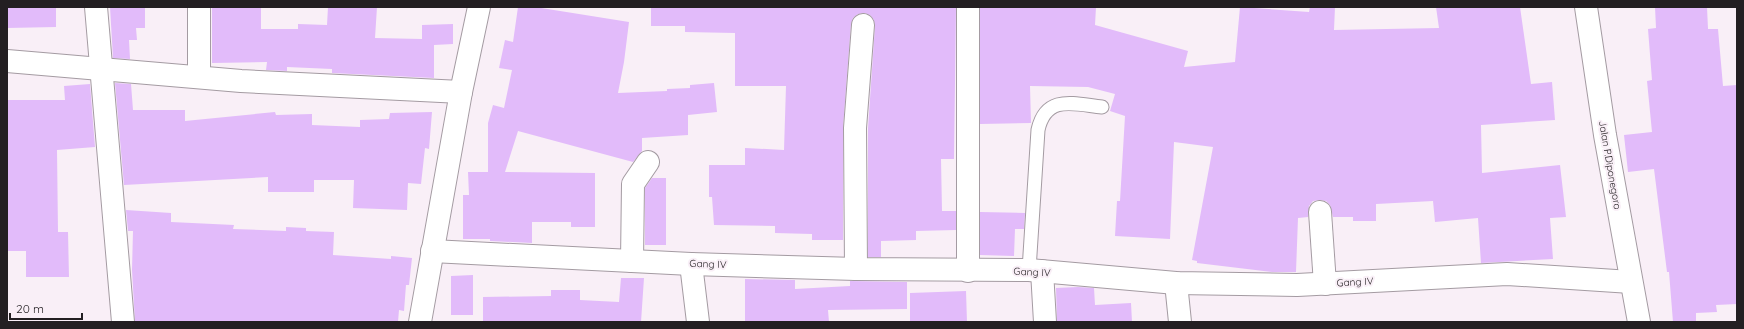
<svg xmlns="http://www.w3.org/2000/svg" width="1744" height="329" font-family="Quicksand,sans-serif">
  <rect width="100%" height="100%" fill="#f9eff7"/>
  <g fill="#e2bbfa">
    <polygon points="7,7 56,7 56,27 7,28"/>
    <polygon points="110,7 145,7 145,28 136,28 137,40 129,40 130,59 113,58"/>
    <polygon points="212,7 261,7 261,29 298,29 298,24 327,25 328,7 377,7 375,38 422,39 422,25 453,24 453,44 434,45 434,78 332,73 332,69 287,67 287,71 266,70 267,62 212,63"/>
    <polygon points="518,7 535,7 629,22 624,62 618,93 667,91 667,89 690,88 690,85 714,83 717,112 688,115 688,135 642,138 642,151 633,162 518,131 505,172 595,173 595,227 571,227 571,222 532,222 532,243 490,241 490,239 463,239 463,195 469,195 468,172 488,172 488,123 493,105 504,108 512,70 499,68 505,40 513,42"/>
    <polygon points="651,7 956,7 954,159 941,159 942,211 956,211 956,230 916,231 916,240 881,241 881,257 868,257 868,128 875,26 874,20 870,15 864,13 858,14 853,18 851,24 843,127 843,240 812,240 812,234 775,233 775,226 714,225 712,197 709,197 709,165 745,165 745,148 784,150 786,86 735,86 735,33 685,32 685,26 651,26"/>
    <polygon points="980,7 1096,7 1095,25 1188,51 1184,67 1235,62 1240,7 1309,12 1310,7 1335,7 1334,30 1439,28 1436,7 1520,7 1531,84 1552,82 1555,120 1481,125 1482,173 1560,165 1566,217 1550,218 1553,259 1481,263 1478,218 1435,222 1433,201 1376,204 1376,221 1353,221 1353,217 1333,217 1330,205 1326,201 1320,200 1313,201 1309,206 1308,217 1298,218 1296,272 1272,272 1197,263 1197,261 1192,260 1213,147 1174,142 1170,239 1115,236 1117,201 1120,201 1125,116 1110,111 1115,94 1088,87 1030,86 1031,123 980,124"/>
    <polygon points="1655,7 1707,7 1708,29 1718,29 1723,86 1737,85 1737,304 1716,305 1717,312 1696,313 1696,322 1673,322 1669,272 1667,272 1654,169 1628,172 1624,135 1652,132 1647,81 1652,80 1648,29 1656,28"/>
    <polygon points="115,83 131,84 133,110 185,110 185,121 275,112 276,115 312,114 312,125 360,127 360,120 389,119 390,113 432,112 429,149 425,148 421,184 408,183 407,210 353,208 354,180 314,180 314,192 268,192 268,177 124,185"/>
    <polygon points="90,84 95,147 57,150 58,232 68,232 69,277 26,277 26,251 7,251 7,100 65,100 64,86"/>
    <polygon points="652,178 666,178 666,245 645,245 645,188"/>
    <polygon points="126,210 171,213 171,222 234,225 233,229 286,231 286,227 306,228 306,231 334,232 333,255 391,259 391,256 412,258 409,285 406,285 404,311 399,310 398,322 135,322 132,270 133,231 128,231"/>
    <polygon points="980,212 1025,213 1024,229 1015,229 1014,256 980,255"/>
    <polygon points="473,275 473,315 451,315 451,276"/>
    <polygon points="621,278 644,278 641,322 483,322 483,297 551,296 551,290 580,290 580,300 619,302"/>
    <polygon points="745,279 795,280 795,289 850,286 850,281 907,282 907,309 828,310 829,322 745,322"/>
    <polygon points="1078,287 1094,288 1095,305 1131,303 1132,322 1057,322 1056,288"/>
    <polygon points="966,291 967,322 910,322 910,293"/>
  </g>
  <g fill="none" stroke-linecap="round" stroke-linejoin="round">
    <g stroke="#a49ba2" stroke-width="15">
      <path id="service" d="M1029,270L1038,130C1046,94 1074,104 1102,107"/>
    </g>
    <g stroke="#a49ba2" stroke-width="24">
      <g id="minor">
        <polyline points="96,7 123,322"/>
        <polyline points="199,7 199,77"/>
        <polyline points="968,7 968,271"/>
        <polyline points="7,61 241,81 461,92"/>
        <polyline points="1320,212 1325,284"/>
        <polyline points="432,251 691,264 856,269 1029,270 1176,283 1297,285 1507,274 1631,282"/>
        <polyline points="632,261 633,184 648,162"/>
        <polyline points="691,264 698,322"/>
        <polyline points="856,269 855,128 863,25"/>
        <polyline points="1042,271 1045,322"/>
        <polyline points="1176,283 1180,322"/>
        <polyline points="420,322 461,92 479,7"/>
      </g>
    </g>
    <g stroke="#a49ba2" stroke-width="24">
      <polyline id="secondary" points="1586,7 1605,135 1639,322"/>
    </g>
    <use href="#service" stroke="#fff" stroke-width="13"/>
    <use href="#minor" stroke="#fff" stroke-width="22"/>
    <use href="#secondary" stroke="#fff" stroke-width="22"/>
  </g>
  <g text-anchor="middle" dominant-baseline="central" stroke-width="4" stroke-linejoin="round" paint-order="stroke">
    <g font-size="10" fill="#231f22" stroke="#f9eff7">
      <text transform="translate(1610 165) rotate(80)">Jalan P.Diponegoro</text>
      <text transform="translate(708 264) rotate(2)">Gang IV</text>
      <text transform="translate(1032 272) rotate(3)">Gang IV</text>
      <text transform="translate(1355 282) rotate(-3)">Gang IV</text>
    </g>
  </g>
  <rect width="1744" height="329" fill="none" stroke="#231f22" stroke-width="16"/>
  <path d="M10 313v6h72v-6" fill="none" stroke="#231f22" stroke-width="2"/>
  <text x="16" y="313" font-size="12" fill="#231f22" stroke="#f9eff7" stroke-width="3" paint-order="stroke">20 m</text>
</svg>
